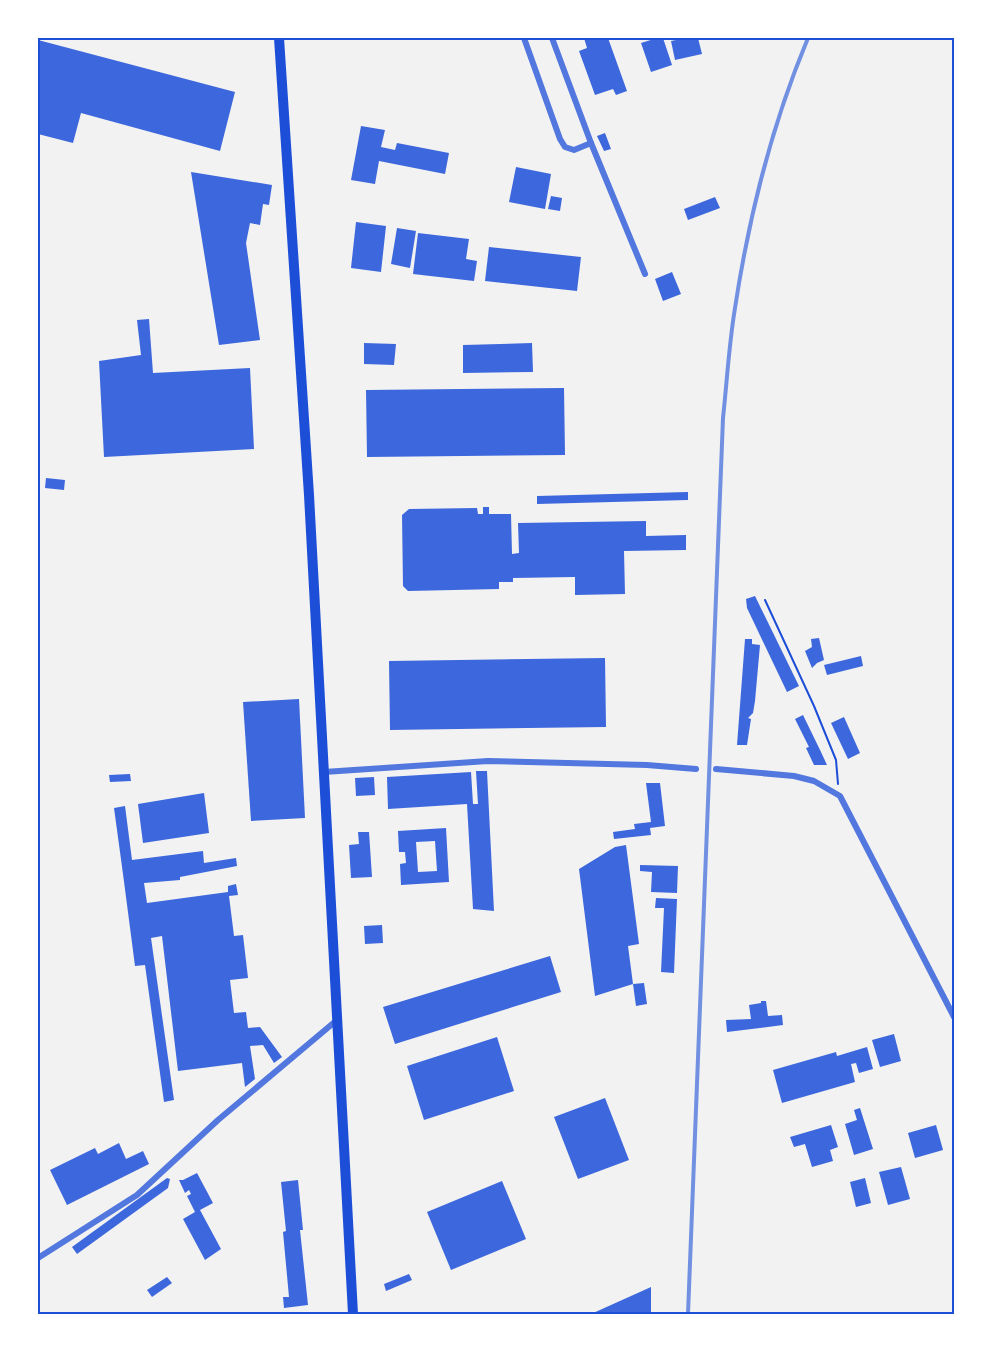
<svg xmlns="http://www.w3.org/2000/svg" width="992" height="1352" font-family="Helvetica,sans-serif">
  <rect width="100%" height="100%" fill="#f2f2f2"/>
  <g fill="#3d67dc" fill-rule="evenodd">
    <polygon points="584,38 608,38 627,91 616,95 613,89 595,95 579,51 587,48"/>
    <polygon points="657,38 663,38 672,65 651,72 641,43"/>
    <polygon points="686,38 698,38 702,54 675,60 671,41"/>
    <polygon points="38,40 235,92 220,151 81,113 73,143 38,134"/>
    <polygon points="361,126 385,130 381,147 395,150 397,143 449,153 445,174 379,161 375,184 351,180"/>
    <polygon points="605,133 611,149 604,151 597,136"/>
    <polygon points="516,167 551,174 545,209 509,202"/>
    <polygon points="191,172 272,185 269,205 263,204 260,225 250,223 246,243 260,340 219,345"/>
    <polygon points="551,196 562,198 560,211 548,209"/>
    <polygon points="715,197 720,208 688,220 684,209"/>
    <polygon points="356,222 386,226 381,272 351,268"/>
    <polygon points="397,228 416,231 410,268 391,264"/>
    <polygon points="418,233 469,239 466,259 477,261 474,281 413,274"/>
    <polygon points="489,247 581,257 577,291 485,281"/>
    <polygon points="672,272 681,294 663,301 655,279"/>
    <polygon points="149,319 153,373 250,368 254,449 104,457 99,361 141,355 137,320"/>
    <polygon points="364,343 396,344 394,365 364,364"/>
    <polygon points="532,343 533,372 463,373 463,345"/>
    <polygon points="564,388 565,455 367,457 366,390"/>
    <polygon points="46,478 65,480 64,490 45,488"/>
    <polygon points="688,492 688,500 537,504 537,496"/>
    <polygon points="483,507 489,507 489,514 511,514 512,554 519,553 518,523 646,521 646,536 686,535 686,550 624,551 625,594 575,595 575,577 513,578 513,582 499,582 499,589 408,591 403,586 402,515 409,509 477,508 478,514 483,514"/>
    <polygon points="755,596 799,686 787,692 747,608 746,599"/>
    <polygon points="819,638 824,660 817,663 812,668 805,651 812,647 811,639"/>
    <polygon points="745,639 752,639 752,644 760,645 755,701 753,713 748,718 751,719 747,745 737,745"/>
    <polygon points="861,656 863,666 827,675 824,665"/>
    <polygon points="605,658 606,727 390,730 389,661"/>
    <polygon points="299,699 305,818 251,821 243,702"/>
    <polygon points="803,715 821,752 827,765 814,765 806,748 809,747 795,719"/>
    <polygon points="844,717 860,753 848,759 831,723"/>
    <polygon points="476,771 487,771 494,911 473,909 467,804 388,809 387,777 471,772 473,804 478,804"/>
    <polygon points="130,774 131,781 110,782 109,775"/>
    <polygon points="374,777 375,795 356,796 355,778"/>
    <polygon points="646,783 660,783 665,826 650,828 651,835 614,839 613,832 635,829 634,824 651,822"/>
    <polygon points="204,793 209,833 143,843 138,804"/>
    <polygon points="125,806 132,860 203,851 204,863 236,858 237,866 180,877 180,880 144,883 147,903 228,892 228,886 236,884 238,895 229,896 234,936 243,935 248,978 230,980 234,1013 246,1012 248,1028 260,1027 282,1057 274,1063 263,1045 250,1046 255,1079 245,1087 242,1063 178,1071 162,936 151,938 174,1100 164,1102 145,965 135,966 123,874 114,808"/>
    <path d="M446,828L449,882L401,885L400,864L406,863L405,852H399L398,831ZM435,841L437,871L418,872L416,842Z"/>
    <polygon points="358,832 369,832 372,877 351,878 349,845 359,844"/>
    <polygon points="626,845 639,944 628,946 633,984 644,983 647,1004 636,1006 633,984 595,996 579,869 615,847"/>
    <polygon points="640,865 678,866 677,893 651,892 652,872 640,871"/>
    <polygon points="656,898 677,899 674,973 661,972 664,908 655,908"/>
    <polygon points="382,925 383,943 365,944 364,926"/>
    <polygon points="550,956 561,992 395,1044 383,1007"/>
    <polygon points="761,1001 766,1001 768,1016 782,1015 783,1025 727,1032 726,1020 751,1019 749,1005 761,1003"/>
    <polygon points="894,1034 901,1061 880,1067 872,1040"/>
    <polygon points="497,1037 514,1091 424,1120 407,1066"/>
    <polygon points="867,1047 873,1069 859,1073 856,1063 851,1064 855,1082 782,1103 773,1070 836,1052 837,1056"/>
    <polygon points="605,1098 629,1160 578,1179 554,1117"/>
    <polygon points="860,1108 873,1149 854,1155 845,1124 857,1120 854,1110"/>
    <polygon points="831,1125 838,1147 830,1150 833,1161 812,1167 805,1144 794,1147 790,1137"/>
    <polygon points="936,1125 943,1150 915,1158 908,1133"/>
    <polygon points="119,1143 126,1159 143,1151 149,1164 67,1205 50,1170 95,1148 98,1154"/>
    <polygon points="901,1167 910,1199 888,1205 879,1172"/>
    <polygon points="197,1173 213,1203 200,1210 221,1249 205,1260 183,1219 195,1212 187,1196 191,1194 189,1190 185,1193 179,1180 183,1180"/>
    <polygon points="167,1178 170,1179 168,1188 77,1254 72,1247"/>
    <polygon points="865,1178 871,1203 856,1207 850,1182"/>
    <polygon points="298,1180 303,1230 300,1230 308,1305 284,1308 283,1297 289,1297 283,1232 286,1231 281,1182"/>
    <polygon points="502,1181 526,1239 451,1270 427,1212"/>
    <polygon points="409,1274 412,1280 386,1291 384,1284"/>
    <polygon points="167,1277 172,1283 152,1297 147,1290"/>
    <polygon points="651,1287 651,1314 591,1314"/>
  </g>
  <g fill="none" stroke-linecap="round" stroke-linejoin="round">
    <polyline stroke="#1d4ed8" stroke-width="2" points="765,600 814,706 836,760 838,784"/>
    <g stroke="#5277de" stroke-width="6">
      <polyline points="524,38 560,139 565,147 574,150 591,143"/>
      <polyline points="552,38 591,143 645,274"/>
      <polyline points="716,769 794,776 814,781 840,796 954,1017"/>
      <polyline points="324,772 488,761 647,765 696,769"/>
      <polyline points="38,1258 137,1195 218,1120 337,1020"/>
    </g>
    <polyline stroke="#1d4ed8" stroke-width="10" points="279,38 309,495 353,1314"/>
    <path stroke="#7290e2" stroke-width="4" d="M688,1314L723,418C727,381 729,344 735,308C749,216 772,124 808,38"/>
  </g>
  <rect width="992" height="1352" fill="none" stroke="#ffffff" stroke-width="78"/>
  <rect x="39" y="39" width="914" height="1274" fill="none" stroke="#1d4ed8" stroke-width="2"/>
</svg>
